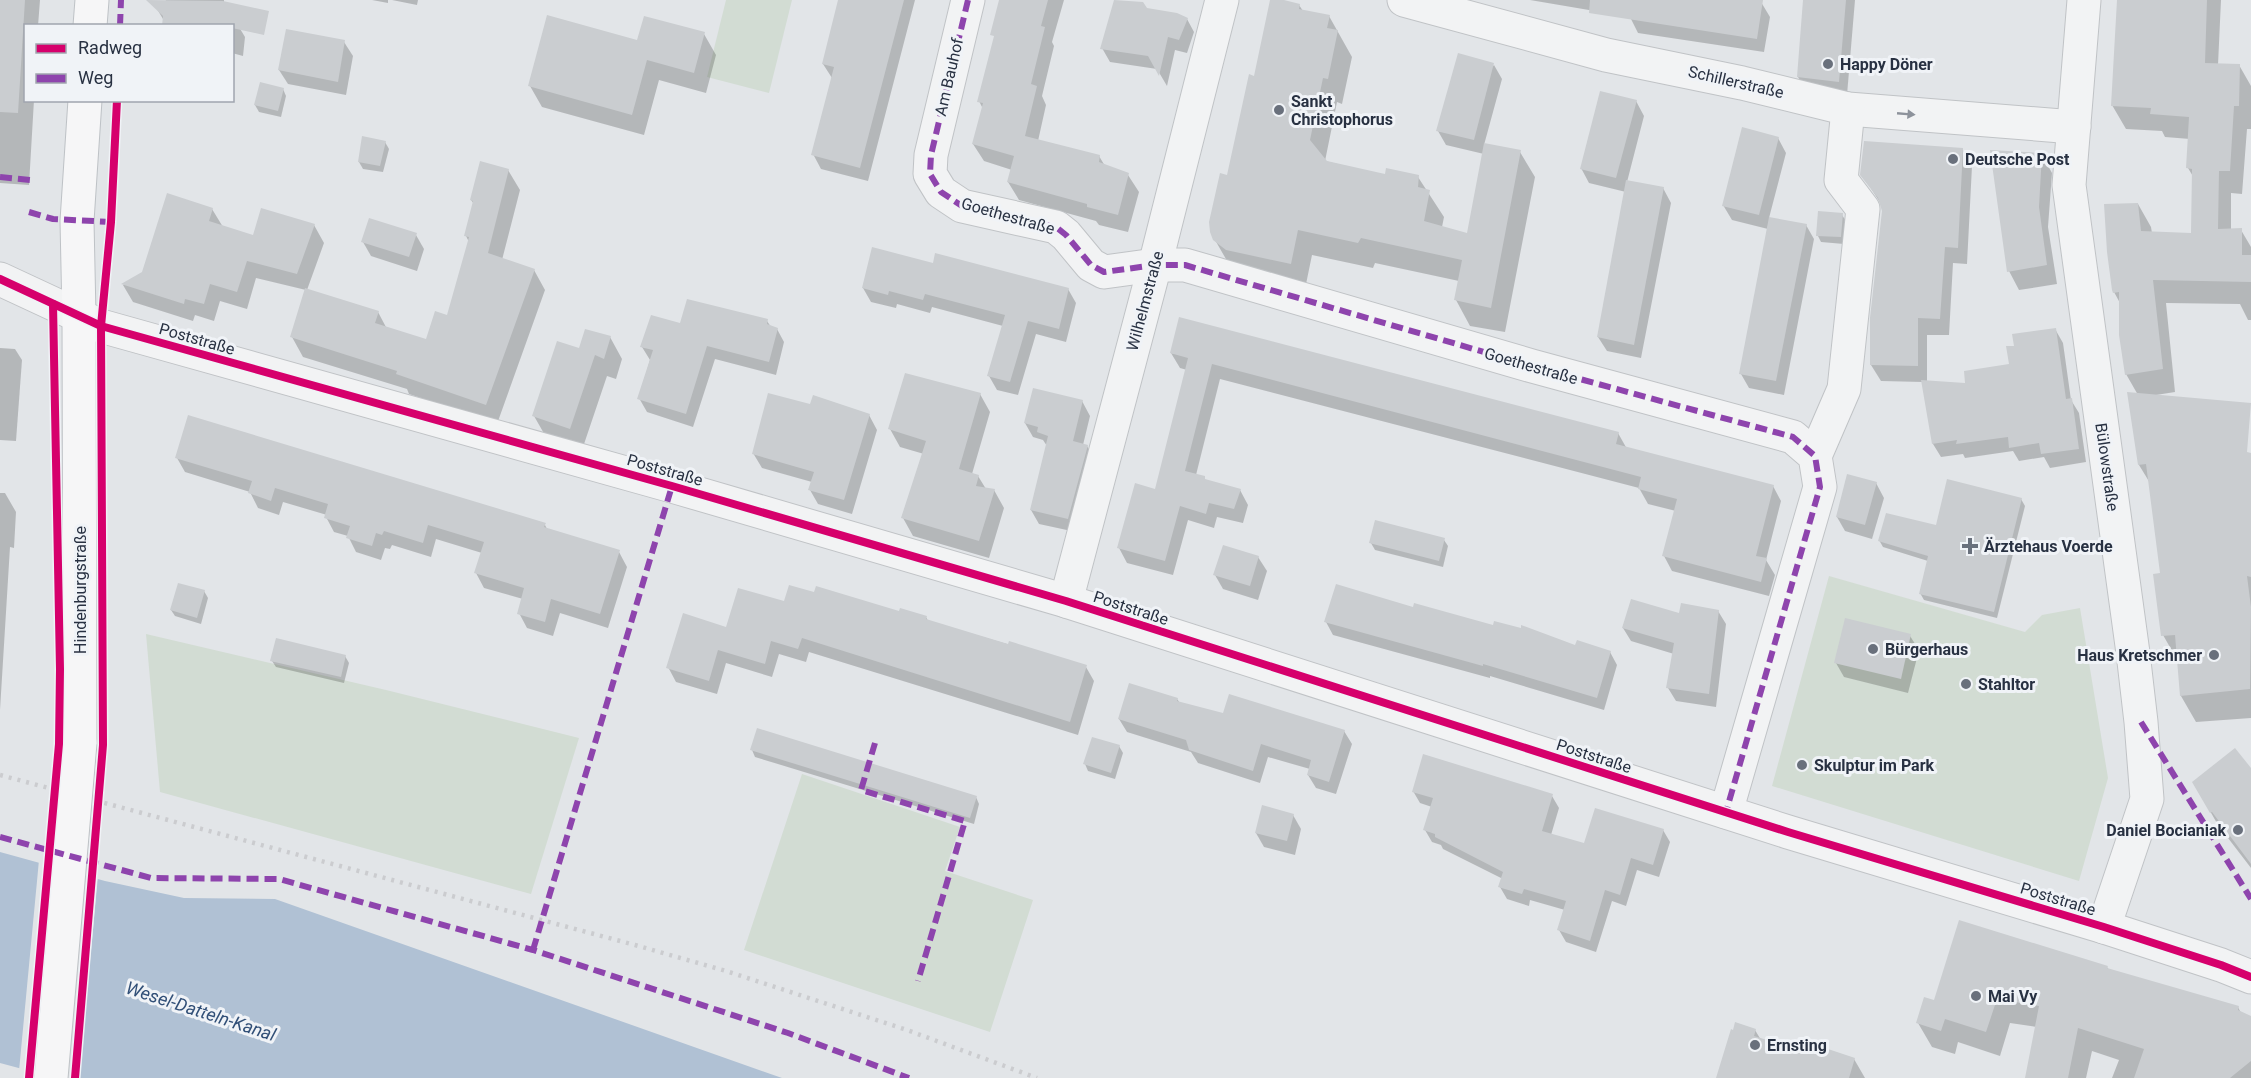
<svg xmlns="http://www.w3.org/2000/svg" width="2251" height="1078" font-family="Roboto,sans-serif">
  <rect width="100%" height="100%" fill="#e2e5e8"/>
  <g fill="#d2dcd3">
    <polygon points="726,0 792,0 769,93 707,77"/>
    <polygon points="1829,576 2025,632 2042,615 2080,608 2108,778 2079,881 1772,786"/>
    <polygon points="146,634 386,690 579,738 531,894 160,792"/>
    <polygon points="802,774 960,827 945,871 1033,900 990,1032 744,950"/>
  </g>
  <polygon fill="#b0c1d4" points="0,852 105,881 184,898 275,899 782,1078 56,1078 0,1063"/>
  <polygon fill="#e2e5e8" points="39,860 98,876 79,1078 45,1078 19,1071"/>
  <g fill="#0003">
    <polygon points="0,0 40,0 38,26 26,26 26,100 34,100 29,185 0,183"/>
    <polygon points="166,0 224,0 224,5 227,7 245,37 243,56 232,53 232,26 163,19 157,9 165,3"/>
    <polygon points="372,0 388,0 388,3"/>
    <polygon points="392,0 418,0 417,5"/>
    <polygon points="853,0 915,0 868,181 821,169 813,154 832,78 823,64"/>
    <polygon points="1006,0 1064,0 1052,42 1054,46 1042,96 1046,105 1038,141 1099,156 1105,166 1128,175 1139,192 1128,232 1099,225 1096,221 1019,200 1008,182 1012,170 984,161 973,144 983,109 979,101"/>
    <polygon points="1271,0 1299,5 1303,11 1329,16 1352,57 1342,104 1337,102 1325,161 1386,176 1418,177 1444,217 1442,227 1468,235 1484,154 1446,145 1438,131 1494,65 1502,79 1484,145 1520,152 1535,177 1505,332 1470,326 1456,300 1459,281 1375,263 1373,268 1312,255 1305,289 1230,266 1215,240 1255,78"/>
    <polygon points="1530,0 1744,0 1761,2 1770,17 1764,52 1638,33 1630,17"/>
    <polygon points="1805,0 1855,0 1847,95 1807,91 1798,77"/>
    <polygon points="2119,0 2221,0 2218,65 2239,65 2251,86 2251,129 2247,129 2242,194 2231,193 2231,230 2241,230 2251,247 2251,320 2248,320 2240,304 2166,303 2175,392 2156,395 2251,478 2251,718 2196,722 2181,696 2179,663 2163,635 2162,574 2150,483 2139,465 2138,395 2126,374 2120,303 2114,292 2138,204 2151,227 2152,233 2193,234 2194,178 2188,168 2190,139 2165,137 2162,131 2126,129 2112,105"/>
    <polygon points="1146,10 1187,19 1194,32 1187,53 1175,50 1167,86 1157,69 1110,62 1102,48"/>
    <polygon points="704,34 716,55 706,93 659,80 644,135 542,107 530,86 638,42"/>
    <polygon points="344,42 353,56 346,95 288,84 279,70"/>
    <polygon points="283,89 286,96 281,117 259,112 255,105"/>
    <polygon points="1636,101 1644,116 1627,182 1663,188 1671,203 1641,358 1607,351 1598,337 1626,192 1589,183 1581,168"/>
    <polygon points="1778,138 1786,153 1769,218 1806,225 1814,239 1784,395 1749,388 1741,374 1768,229 1732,220 1723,205"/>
    <polygon points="385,142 389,149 383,172 363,169 359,162"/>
    <polygon points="1962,149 1972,166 1967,264 1953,263 1949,335 1927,335 1927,382 1967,385 2011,365 2015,347 2055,329 2063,343 2071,400 2079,413 2086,462 2050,468 2044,457 2019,461 2013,451 1965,458 1963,454 1941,457 1933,444 1923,382 1881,381 1871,365 1883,211 1881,204 1862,174"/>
    <polygon points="2042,155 2052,173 2048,227 2057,284 2019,290 2009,271"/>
    <polygon points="508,170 520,190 502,260 534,270 545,290 497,424 409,394 407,389 303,357 292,337 306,290 256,278 247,309 220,301 214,321 195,315 193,321 133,302 123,285 144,273 212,209 223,227 254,237 314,225 324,243 307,290 378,312 387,329 427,341 448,317 469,242 466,236 474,204 471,200"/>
    <polygon points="1842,215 1846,221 1844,244 1821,242 1818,236"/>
    <polygon points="416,235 424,249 417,271 371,256 363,242"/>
    <polygon points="934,265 1068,289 1076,303 1066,342 1036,334 1018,395 997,390 989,376 1003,326 932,307 930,313 897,304 896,308 871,302 863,288"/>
    <polygon points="767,321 771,327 777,329 784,342 776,375 715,359 693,427 647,412 639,398 650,360 642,347 681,325"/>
    <polygon points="610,337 622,359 616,379 607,376 582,450 546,437 534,416 580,350"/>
    <polygon points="0,348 15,349 22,360 16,441 0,440"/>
    <polygon points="1171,353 1618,433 1627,449 1773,486 1781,501 1766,560 1775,575 1769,596 1672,571 1664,556 1676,511 1648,504 1639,488 1220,379 1196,475 1204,478 1206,481 1240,490 1248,505 1243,523 1217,517 1214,528 1188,520 1173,575 1127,563 1119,548 1157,491 1187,370 1180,368"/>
    <polygon points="980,394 990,412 972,474 978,476 986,489 994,490 1004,508 989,558 913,536 903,518 924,454 900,447 890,429"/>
    <polygon points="1082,401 1090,416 1083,445 1087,446 1095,460 1076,532 1039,524 1031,510 1047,446 1043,440 1033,437 1025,423"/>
    <polygon points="811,406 869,415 877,430 852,514 818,504 810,490 812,482 762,468 753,453"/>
    <polygon points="177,458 545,525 547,529 619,552 627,567 608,628 560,613 553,636 527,628 519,613 523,599 484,588 476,573 482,553 436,539 431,557 392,545 390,549 385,548 381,560 356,552 348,536 334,532 326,517 327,515 283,502 279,515 258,508 250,492 185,472"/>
    <polygon points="1876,483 1884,498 1872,539 1845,531 1837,517"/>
    <polygon points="0,493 5,493 16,512 14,548 10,547 0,710"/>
    <polygon points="2021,499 2025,506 1997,618 1924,600 1920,593 1928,561 1883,547 1879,540 1937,527"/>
    <polygon points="1444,540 1448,546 1443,567 1375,550 1371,543"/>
    <polygon points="1258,557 1267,571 1258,600 1223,589 1215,575"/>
    <polygon points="204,591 208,598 201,624 175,616 171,610"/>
    <polygon points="785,603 900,612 926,617 928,621 1086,667 1094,681 1078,735 809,652 806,662 779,654 772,677 726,663 717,694 676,682 668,667 727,629"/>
    <polygon points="1414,609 1576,647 1610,652 1617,665 1604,710 1490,676 1490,678 1333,635 1326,622"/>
    <polygon points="1718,611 1726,624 1716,707 1676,701 1668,688 1674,654 1631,641 1623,628 1680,615"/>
    <polygon points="1910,636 1919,650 1908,693 1844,677 1836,663"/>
    <polygon points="345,656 349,663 344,683 276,667 272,661"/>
    <polygon points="1177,699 1180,703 1224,715 1344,731 1352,744 1336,794 1316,788 1308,775 1310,769 1268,757 1260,783 1198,763 1191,752 1127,732 1119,719"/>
    <polygon points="1119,746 1123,753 1115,779 1088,771 1085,764"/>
    <polygon points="752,750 976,797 979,804 974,824 755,757"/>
    <polygon points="2251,770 2251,868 2228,838 2226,839 2194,783"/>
    <polygon points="1413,791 1552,796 1559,808 1551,835 1585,845 1663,830 1670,842 1659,877 1637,870 1626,906 1612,901 1596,952 1566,942 1559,930 1565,910 1530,900 1529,906 1507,899 1500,887 1503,879 1443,849 1441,845 1432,842 1425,830 1432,807 1420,803"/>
    <polygon points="1293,815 1301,829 1295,855 1264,847 1256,833"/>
    <polygon points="2107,967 2109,970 2238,1007 2241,1013 2251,1018 2251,1078 2112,1078 2119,1060 2092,1051 2086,1078 2027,1078 2037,1027 2010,1023 2000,1056 1958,1042 1955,1054 1932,1047 1918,1023 1935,1002"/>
    <polygon points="1755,1030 1761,1040 1813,1056 1854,1059 1865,1078 1717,1078"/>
  </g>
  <g fill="#cacdd0">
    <polygon points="0,0 25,0 18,113 0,112"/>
    <polygon points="146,0 223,1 269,11 264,35 232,28 232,26 162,26 163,16"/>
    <polygon points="838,0 904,0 860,168 811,155 834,67 822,64"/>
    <polygon points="999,0 1048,0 1041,26 1045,27 1031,84 1037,86 1025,136 1100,155 1099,162 1129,173 1118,215 1087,207 1087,204 1007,182 1014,156 972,144 983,103 977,102 994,36 990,35"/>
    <polygon points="1114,0 1143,2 1147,8 1177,13 1188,18 1179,40 1168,37 1159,76 1148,56 1100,49"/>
    <polygon points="1270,0 1284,0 1300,4 1299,9 1330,15 1327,28 1338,30 1328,79 1323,78 1310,140 1327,161 1385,174 1386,168 1419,175 1418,187 1430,190 1424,221 1467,233 1484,143 1521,150 1491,308 1454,300 1462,260 1361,238 1358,243 1298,230 1291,264 1226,250 1213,240 1210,232 1209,222 1220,173 1227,175 1249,74 1254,76"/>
    <polygon points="1590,0 1763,0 1757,39 1589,13"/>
    <polygon points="1803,0 1846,0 1839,82 1797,77"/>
    <polygon points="2117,0 2207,0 2205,63 2240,64 2239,106 2234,106 2230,171 2219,171 2218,229 2242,228 2242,255 2251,255 2251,282 2153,280 2163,369 2125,375 2119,335 2119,292 2113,293 2112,290 2107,252 2104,204 2138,203 2141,231 2191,233 2192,169 2186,168 2189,117 2150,114 2151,108 2111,106"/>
    <polygon points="547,15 637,40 644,16 705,32 694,73 647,60 632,115 528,86"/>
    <polygon points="286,29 345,40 338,82 278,70"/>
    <polygon points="1458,53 1494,63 1474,140 1436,131"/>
    <polygon points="260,82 284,88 278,111 254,105"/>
    <polygon points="1600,91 1637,100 1616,178 1580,169"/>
    <polygon points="1742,127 1779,137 1759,215 1722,206"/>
    <polygon points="362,136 386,141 380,166 358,162"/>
    <polygon points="1864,141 1963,148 1958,248 1945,247 1940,319 1918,318 1918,366 1870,365 1870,318 1882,211 1878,198 1860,175"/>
    <polygon points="1990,150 2042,153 2039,207 2047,265 2007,272"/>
    <polygon points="480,161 509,169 488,253 535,269 486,405 396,374 397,371 290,337 305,288 379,311 375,323 426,339 435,311 447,315 469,237 464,236 473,201 470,200"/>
    <polygon points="1626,180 1664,187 1634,345 1597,337"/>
    <polygon points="167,193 213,208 209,221 253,235 261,208 315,224 297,274 247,261 237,292 210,284 204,304 185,299 184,304 121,284 142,272"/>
    <polygon points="1818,211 1843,213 1841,237 1816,236"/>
    <polygon points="1769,217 1807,224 1776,381 1739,374"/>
    <polygon points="369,218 417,233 409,257 361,242"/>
    <polygon points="872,247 933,263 935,253 1069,288 1059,329 1028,321 1010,382 987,376 1005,315 925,294 923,300 889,291 888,295 862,288"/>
    <polygon points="687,299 768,319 767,324 778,328 769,362 707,346 686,414 637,399 653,350 640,347 651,315 680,323"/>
    <polygon points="1179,317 1619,432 1616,444 1774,485 1756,556 1767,558 1761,582 1662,556 1677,499 1638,489 1641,477 1212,364 1185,471 1205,476 1205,479 1241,489 1234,509 1209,503 1206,514 1180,506 1165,561 1117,548 1135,483 1155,489 1188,358 1170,353"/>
    <polygon points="2056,328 2066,399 2072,398 2079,449 2041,454 2039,443 2009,448 2008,437 1956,444 1957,440 1932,444 1921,380 1965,383 1964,371 2009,364 2006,346 2014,346 2012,334"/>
    <polygon points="585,329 611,336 604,359 595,355 570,429 532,416 557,341 579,348"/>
    <polygon points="905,373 981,393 959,469 979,475 976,486 995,489 979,541 901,518 926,441 888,429"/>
    <polygon points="1033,388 1083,400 1073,441 1088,445 1068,519 1030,510 1048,436 1037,432 1038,427 1024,423"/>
    <polygon points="2127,392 2251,403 2247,452 2251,453 2251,577 2247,576 2251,607 2250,689 2180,696 2175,635 2161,636 2153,574 2160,573 2146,464 2138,465"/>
    <polygon points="768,393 810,404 813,395 870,414 844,500 808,490 814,472 752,454"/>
    <polygon points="188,415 546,523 544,527 620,550 600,614 551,599 545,622 517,614 524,588 474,573 484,542 428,525 423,543 384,531 382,535 376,533 372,546 346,538 350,526 324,518 328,504 275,488 271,501 248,493 252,481 175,458"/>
    <polygon points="1847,474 1877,482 1865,525 1836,517"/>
    <polygon points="1947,479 2022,498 1994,612 1919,594 1928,556 1878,541 1886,513 1936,525"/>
    <polygon points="1375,520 1445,538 1439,561 1369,543"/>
    <polygon points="1223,545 1259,556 1250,586 1213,575"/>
    <polygon points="178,583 205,590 197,618 170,610"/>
    <polygon points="1336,584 1413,607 1414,603 1493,625 1494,621 1521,628 1521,625 1575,645 1577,640 1611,651 1597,698 1483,664 1483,666 1324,622"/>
    <polygon points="789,585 814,592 816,586 899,611 900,608 927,616 926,619 1008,644 1009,641 1087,665 1070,722 802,638 798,649 771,641 765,664 718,650 709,681 666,668 683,613 726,627 738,588 784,601"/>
    <polygon points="1631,599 1679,613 1681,603 1719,610 1709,694 1666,688 1674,643 1622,628"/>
    <polygon points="1845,618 1911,634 1901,679 1834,663"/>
    <polygon points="276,638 346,655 341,677 270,661"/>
    <polygon points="1129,683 1178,698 1177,701 1223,713 1229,694 1345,730 1329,782 1307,775 1311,760 1261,744 1253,771 1189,750 1186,740 1118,719"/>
    <polygon points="757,728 977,796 970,818 750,750"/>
    <polygon points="1092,737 1120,745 1111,773 1083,764"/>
    <polygon points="2235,748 2251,768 2251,864 2212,812 2210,813 2192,782"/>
    <polygon points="1423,754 1553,794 1542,831 1584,843 1595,808 1664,829 1653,865 1631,858 1620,895 1605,890 1590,941 1557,930 1566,901 1524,889 1522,894 1498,887 1503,872 1435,837 1435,834 1423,830 1433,798 1412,792"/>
    <polygon points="1262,805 1294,814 1287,841 1255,833"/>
    <polygon points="1959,920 2108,966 2107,968 2239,1006 2238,1010 2251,1016 2251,1061 2230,1078 2134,1078 2144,1049 2078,1028 2068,1078 2025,1078 2039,1006 1997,999 1986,1032 1945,1019 1941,1031 1916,1023 1924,997 1934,1000"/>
    <polygon points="1735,1022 1756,1029 1754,1036 1813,1054 1816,1045 1855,1058 1849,1078 1716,1078 1731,1029 1733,1030"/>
  </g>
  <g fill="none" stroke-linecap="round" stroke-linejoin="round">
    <g stroke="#c0c3c6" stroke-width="35">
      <g id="minor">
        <polyline points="968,0 931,155 930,174 941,192 962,206 1056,227 1066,235 1091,265 1104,272 1155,265 1185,265 1532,366 1793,437 1815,456 1820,487 1726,812"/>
        <polyline points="1404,0 1606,55 1742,83 1848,109 2074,127"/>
        <polyline points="2084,0 2069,185 2133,653 2141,722 2147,799 2104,927"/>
        <polyline points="0,279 101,326 672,486 1066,601 1788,832 2104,927 2221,965 2251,977"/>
        <polyline points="1815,456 1844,389 1863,209 1841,180 1848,109"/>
        <polyline points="1066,601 1155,265 1222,0"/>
      </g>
    </g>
    <g stroke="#bec2c6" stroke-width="35">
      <g id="major">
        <polyline points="90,26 92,0"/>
        <polyline points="80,743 79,315 77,221 85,100"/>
      </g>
    </g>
    <use href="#minor" stroke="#f2f3f4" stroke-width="33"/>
    <use href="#major" stroke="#f6f6f7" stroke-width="33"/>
    <polyline stroke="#cbcccf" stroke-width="4.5" stroke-dasharray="3 6" stroke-linecap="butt" points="0,775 635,945 726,971 907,1030 1037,1078"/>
    <g stroke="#bec2c6" stroke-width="35" stroke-linecap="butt">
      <polyline id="major-bridge" points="51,1078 80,743"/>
    </g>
    <use href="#major-bridge" stroke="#f6f6f7" stroke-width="33"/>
    <g stroke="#8e44ad" stroke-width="6" stroke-dasharray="12 6" stroke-linecap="butt">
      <polyline points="968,0 931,155 930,174 941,192 962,206 1056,227 1066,235 1091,265 1104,272 1155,265 1185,265 1532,366 1793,437 1815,456 1820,487 1726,812"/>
      <polyline points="120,26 121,0"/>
      <polyline points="0,177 31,180"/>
      <polyline points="29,212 53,219 111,222"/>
      <polyline points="2141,722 2251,899"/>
      <polyline points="875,743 861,790 965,821 918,981"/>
      <polyline points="0,837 151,878 279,879 533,950 788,1033 909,1078"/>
      <polyline points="533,950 672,486"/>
    </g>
    <g stroke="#f0f3f7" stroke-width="11">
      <g id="cycleway">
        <polyline points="0,279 101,326 672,486 1066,601 1788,832 2104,927 2221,965 2251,977"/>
        <polyline points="29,1078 59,744 60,669 53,304"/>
        <polyline points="75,1078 103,745 101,326 111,222 117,100"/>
      </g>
    </g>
    <use href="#cycleway" stroke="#d6006c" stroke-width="8"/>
  </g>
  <defs><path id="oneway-solid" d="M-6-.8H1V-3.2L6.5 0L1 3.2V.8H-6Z" transform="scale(1.5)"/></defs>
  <use fill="#8d929b" href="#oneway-solid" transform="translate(1906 114) rotate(5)"/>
  <g fill="#69707c" stroke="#f0f3f7" stroke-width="2">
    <circle cx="1828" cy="64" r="6"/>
    <circle cx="1279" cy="110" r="6"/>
    <circle cx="1953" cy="159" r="6"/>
    <path d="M1967 537h6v6h6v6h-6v6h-6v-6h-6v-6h6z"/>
    <circle cx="1873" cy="649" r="6"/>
    <circle cx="2214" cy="655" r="6"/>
    <circle cx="1966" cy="684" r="6"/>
    <circle cx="1802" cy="765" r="6"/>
    <circle cx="2238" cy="830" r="6"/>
    <circle cx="1976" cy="996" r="6"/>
    <circle cx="1755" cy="1045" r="6"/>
  </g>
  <g text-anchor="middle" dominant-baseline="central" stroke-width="6" stroke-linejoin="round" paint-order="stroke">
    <g font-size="16" font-weight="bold" fill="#283142" stroke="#f0f3f7" text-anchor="start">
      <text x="1840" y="64">Happy Döner</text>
      <text x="1291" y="101">Sankt<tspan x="1291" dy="18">Christophorus</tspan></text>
      <text x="1965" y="159">Deutsche Post</text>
      <text x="1984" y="546">Ärztehaus Voerde</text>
      <text x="1885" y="649">Bürgerhaus</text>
      <text x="2202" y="655" text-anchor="end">Haus Kretschmer</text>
      <text x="1978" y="684">Stahltor</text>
      <text x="1814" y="765">Skulptur im Park</text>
      <text x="2226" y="830" text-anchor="end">Daniel Bocianiak</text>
      <text x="1988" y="996">Mai Vy</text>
      <text x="1767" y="1045">Ernsting</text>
    </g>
    <g font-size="16" fill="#283142" stroke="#f0f3f7">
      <text transform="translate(949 77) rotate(-77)">Am Bauhof</text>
      <text transform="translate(1736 82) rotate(13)">Schillerstraße</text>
      <text transform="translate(1008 216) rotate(16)">Goethestraße</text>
      <text transform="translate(1145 301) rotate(-75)">Wilhelmstraße</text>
      <text transform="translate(197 339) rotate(16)">Poststraße</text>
      <text transform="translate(1531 366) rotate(16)">Goethestraße</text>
      <text transform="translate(2107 467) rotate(82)">Bülowstraße</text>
      <text transform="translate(665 470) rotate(16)">Poststraße</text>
      <text transform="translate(80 590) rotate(-90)">Hindenburgstraße</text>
      <text transform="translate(1131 608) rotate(18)">Poststraße</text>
      <text transform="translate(1594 756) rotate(18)">Poststraße</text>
      <text transform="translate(2058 899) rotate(17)">Poststraße</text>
    </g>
    <g font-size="18" font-style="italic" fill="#314f77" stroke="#f0f3f7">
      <text transform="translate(201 1011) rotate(18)">Wesel-Datteln-Kanal</text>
    </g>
  </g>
  <rect x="24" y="24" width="210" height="78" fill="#f0f3f7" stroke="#a0a5af" stroke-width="1.5"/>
  <rect x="36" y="44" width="30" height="9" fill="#d6006c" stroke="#a0a5af" stroke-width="1.5"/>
  <text x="78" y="54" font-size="18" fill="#283142">Radweg</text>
  <rect x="36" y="74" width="30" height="9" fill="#8e44ad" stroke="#a0a5af" stroke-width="1.5"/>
  <text x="78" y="84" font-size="18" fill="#283142">Weg</text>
</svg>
